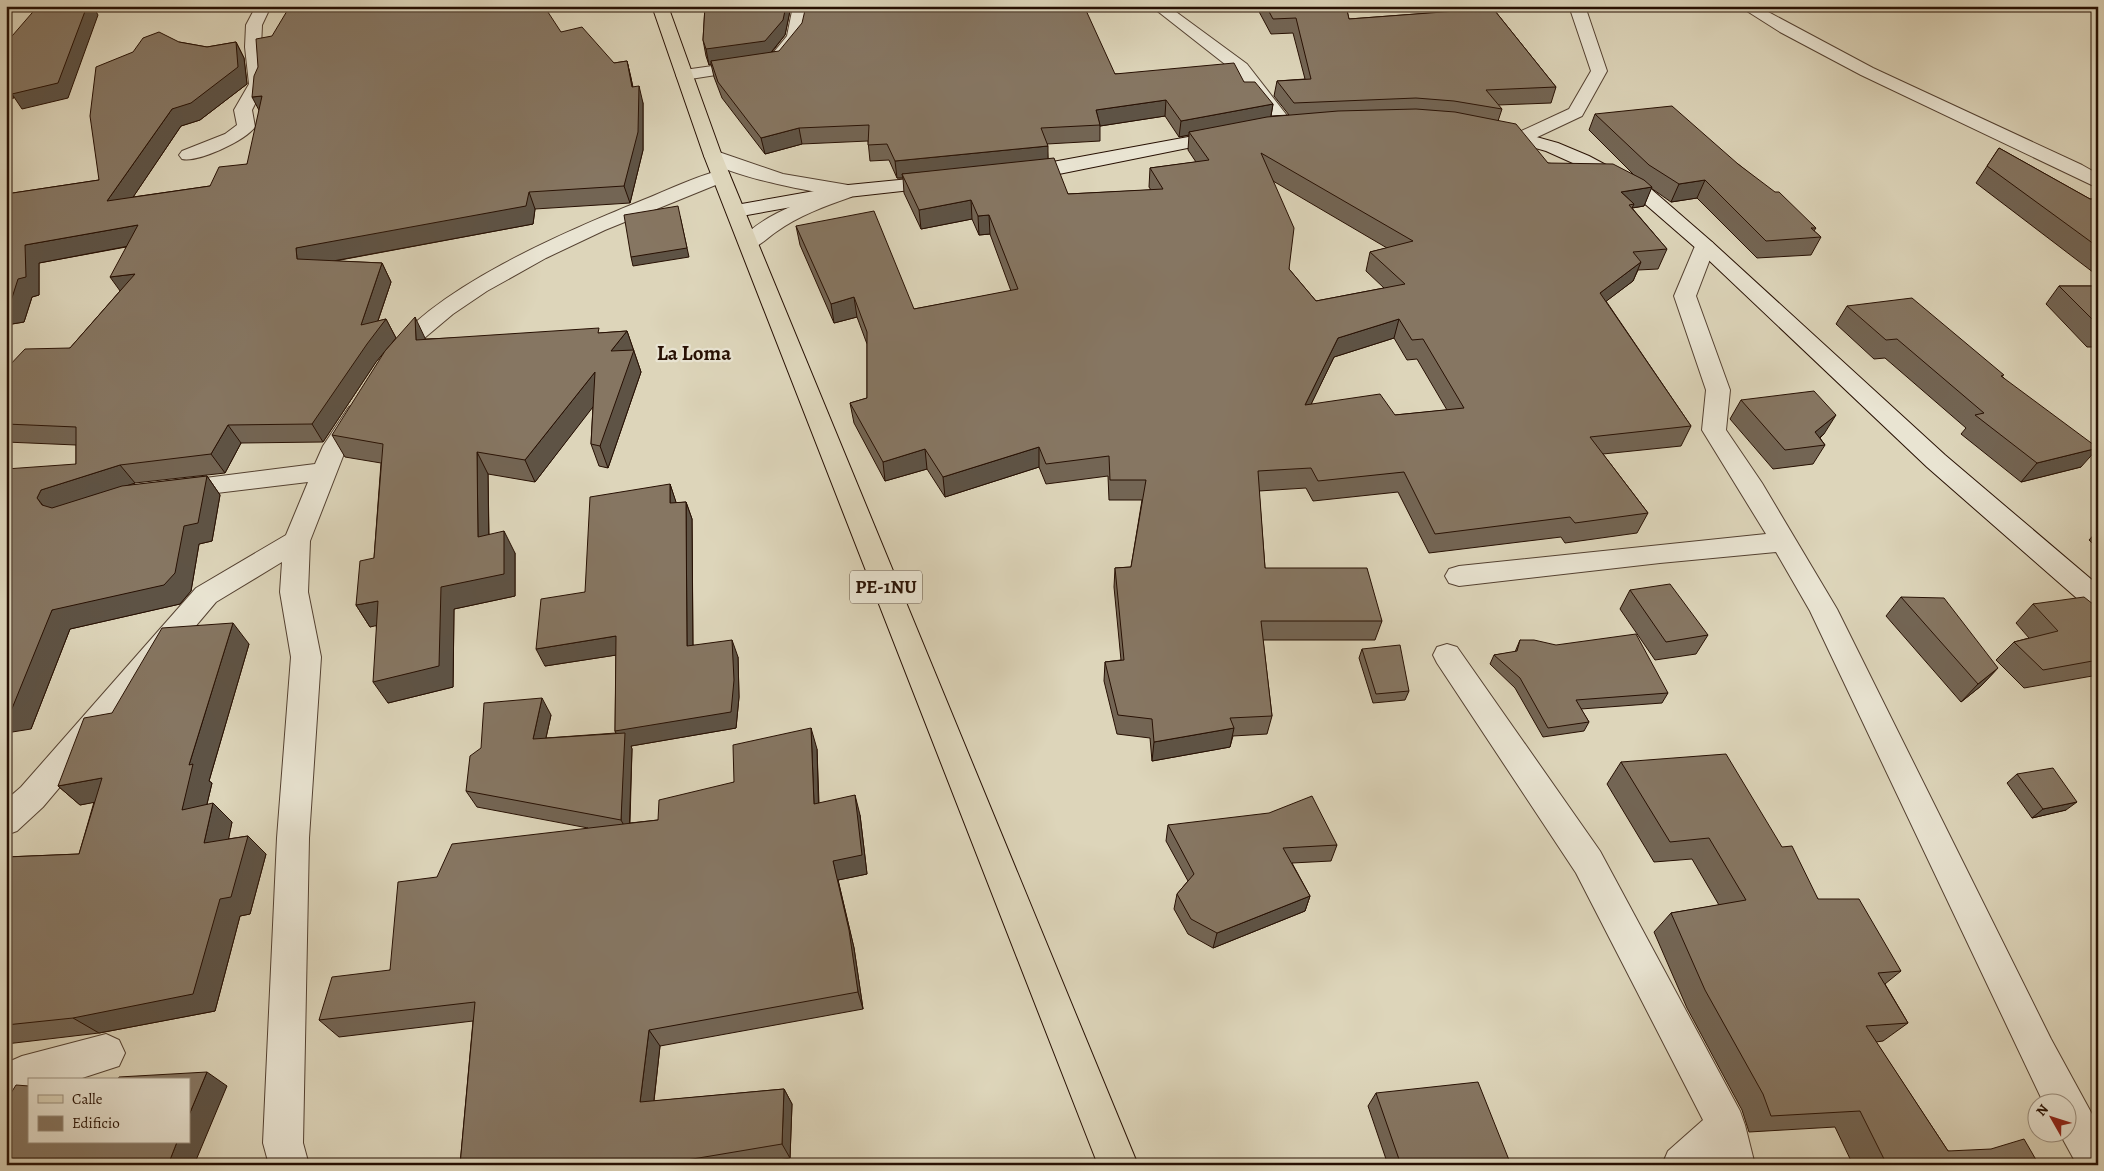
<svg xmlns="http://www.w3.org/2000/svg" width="2104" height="1171" font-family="Alegreya,serif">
  <rect width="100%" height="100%" fill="#ddd5ba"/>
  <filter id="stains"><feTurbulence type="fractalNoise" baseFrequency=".004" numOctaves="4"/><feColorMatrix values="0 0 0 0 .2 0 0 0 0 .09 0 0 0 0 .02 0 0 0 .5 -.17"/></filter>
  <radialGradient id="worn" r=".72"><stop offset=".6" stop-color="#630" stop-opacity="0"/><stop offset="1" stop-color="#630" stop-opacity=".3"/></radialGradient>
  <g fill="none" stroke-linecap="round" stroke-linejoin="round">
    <g stroke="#544131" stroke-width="2">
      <g id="minor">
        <path d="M256,6H271L262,25L261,47L265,84L252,110L255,127C245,141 197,163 182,159L179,155L182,151L225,134L237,125L234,110L249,84L245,47L246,25Z"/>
        <polygon points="793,6 809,6 803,37 780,65 684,80 678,79 676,75 678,71 684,70 769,58 787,36"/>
        <polygon points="1151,6 1168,6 1247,64 1292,122 1295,126 1292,130 1280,130 1235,72"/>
        <polygon points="1569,6 1585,6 1607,71 1582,116 1529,141 1517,141 1514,137 1517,133 1569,109 1591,71"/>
        <polygon points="1739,6 1757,6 1873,68 2082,165 2098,174 2098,188 1861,75 1780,32"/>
        <path d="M713,150L783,174L848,185L855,187L858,191L851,197C825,206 798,216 776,232C764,240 757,251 742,247L739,243C755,219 798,203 824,193C802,190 715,173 704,156L706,152Z"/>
        <path d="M721,170L728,172L730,176L728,180L605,230L546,258L487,291L453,314L422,340L404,361L396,363L388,361L385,356C431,288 567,231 643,200C668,190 694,177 721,170Z"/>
        <polygon points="1705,240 1712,242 1715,246 1696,296 1730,390 1726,430 1762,483 1837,609 2051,1039 2098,1125 2098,1165 2077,1165 2060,1134 2066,1134 2066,1104 2044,1104 1810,611 1776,552 1660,563 1459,586 1449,583 1445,576 1449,569 1459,566 1766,534 1702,430 1706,390 1674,296 1695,246 1698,242"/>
        <polygon points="357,404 365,407 369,412 347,446 310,541 308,592 321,657 309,838 303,1143 309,1165 269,1165 263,1143 277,838 291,657 280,592 282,562 216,602 43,807 17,831 6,835 6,800 21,787 196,588 286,535 308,482 175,498 166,495 162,489 166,483 315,464 323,446 349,407"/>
        <polygon points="1447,644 1457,647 1600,851 1740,1111 1745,1125 1755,1165 1715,1165 1714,1162 1712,1165 1662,1165 1668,1151 1703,1120 1576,873 1437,663 1433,655 1437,647"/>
        <polygon points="106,1034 119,1040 125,1053 119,1066 76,1080 29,1080 29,1092 6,1102 6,1063 22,1056"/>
      </g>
    </g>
    <g stroke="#271003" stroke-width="2">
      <g id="secondary">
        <polygon points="1493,125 1558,143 1589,156 1651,189 1712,242 1945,455 2098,585 2098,611 2088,608 1927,467 1698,250 1637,197 1575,164 1546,151 1487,134 1484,130 1487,126"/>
        <polygon points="1226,130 1232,131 1235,135 1232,139 1044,177 1020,180 1013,178 1011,174 1013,170 1020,168"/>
        <polygon points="940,176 947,178 949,182 947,186 848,197 736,217 729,215 726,211 729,207 736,205 848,185"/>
      </g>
    </g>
    <g stroke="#271003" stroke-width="2">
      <polygon id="primary" points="652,6 668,6 722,156 1138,1165 1098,1165 704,156"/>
    </g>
    <use href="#minor" fill="#e9e4d2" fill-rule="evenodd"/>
    <use href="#secondary" fill="#e9e4d2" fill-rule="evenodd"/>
    <use href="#primary" fill="#ddd5ba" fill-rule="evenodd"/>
  </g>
  <g fill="#736554" stroke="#271003" fill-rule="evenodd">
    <path d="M705,6H791L785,35L772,52L1244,82L1273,104L1271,116L1289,115L1274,96L1277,81L1305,79L1293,33L1271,34L1256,6H1346L1349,19L1443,12L1439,6H1491L1556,87L1551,103L1498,105L1502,109L1498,121L1548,163L1635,176L1589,130L1595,114L1738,164L1816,228L1814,231L1821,237L1811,255L1757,258L1697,198L1671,202L1651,188L1644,206L1632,208L1667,249L1658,269L1638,270L1633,281L1606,301L1691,426L1681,446L1603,454L1648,513L1637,533L1565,543L1561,537L1429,553L1398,492L1313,501L1306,488L1259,491L1265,568L1382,621L1375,640H1263L1272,716L1267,734L1233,736L1230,747L1152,761L1150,738L1117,734L1104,681L1105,662L1121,660L1114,587L1115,568L1131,567L1142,500H1109L1108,476L1046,484L1039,467L945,497L927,469L885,481L854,423L850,403L867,398V344L857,317L834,323L800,245L796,226L914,309L1011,291L990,234L979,235L972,219L921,229L904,193L903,178H897L889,160L870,161L868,141L802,144L765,154L722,98L714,77L711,64L709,65L706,56L703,40ZM1165,116L1179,137L1189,135L1188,150L1196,162L1150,168L1149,187L1151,190L1068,194L1048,159L1047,144L1100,141V126ZM1273,181L1387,248L1370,252L1366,271L1384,288L1316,301L1289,269ZM1394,338L1407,360L1417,359L1447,410L1395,415L1311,404L1334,357Z"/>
    <polygon points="561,32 614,63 627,61 633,87 643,103 643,150 630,203 535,209 533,224 335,261 382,263 391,282 378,321 386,319 396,338 376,362 323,442 241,443 225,473 135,483 127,486 207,476 220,495 212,541 199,544 191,591 180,604 70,629 31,729 76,464 76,445 6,442 6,369 70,348 120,291 126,247 39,263 39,295 32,297 24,322 6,325 6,194 99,180 179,42 207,47 236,42 244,58 247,84 200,120 181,126 133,197 210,186 247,164"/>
    <polygon points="1999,148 2090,199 2098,199 2098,276 1976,183"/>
    <polygon points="2059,286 2098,286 2098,347 2087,347 2046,304"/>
    <polygon points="1847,306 2003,377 2081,467 2021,482 1961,434 1966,428 1885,358 1874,359 1836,324"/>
    <polygon points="627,331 641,372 608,468 599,466 591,444 593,406 535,482 488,474 489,534 515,553 515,596 454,609 453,687 388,703 376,625 370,627 356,605 374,558 381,463 345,457 332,435 425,338 425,339 600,333"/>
    <polygon points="1741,400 1824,434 1820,438 1825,445 1813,464 1773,469 1730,419"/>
    <polygon points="670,484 676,503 686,502 692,519 693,645 738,657 739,697 736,728 631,746 632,749 630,823 658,820 734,782 817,749 819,803 860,815 867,874 838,880 854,948 863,1009 660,1046 654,1101 784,1089 792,1104 790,1158 751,1165 460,1165 473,1021 339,1037 319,1020 390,970 437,877 588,828 477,807 466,791 551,715 546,738 616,733 615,731 616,655 545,666 585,592"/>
    <polygon points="2098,530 2098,549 2089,540"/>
    <polygon points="1630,590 1708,635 1696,654 1655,660 1620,609"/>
    <polygon points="1901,597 1998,668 1981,686 1961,702 1886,616"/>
    <polygon points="2033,604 2098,608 2098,675 2024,688 1996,660 2014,642 2029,638 2016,623"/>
    <polygon points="1520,640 1668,693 1662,703 1581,709 1589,722 1584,731 1543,737 1515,688 1490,664 1494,655 1515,652"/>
    <polygon points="249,644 209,781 212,783 207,804 232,822 228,839 248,836 266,854 250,914 240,916 215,1011 99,1033 6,1044 6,857 79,854 94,802 80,805 58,786 112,713"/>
    <polygon points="1362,649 1409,691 1405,700 1373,703 1359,658"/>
    <polygon points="1621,762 1782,847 1818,899 1901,971 1885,984 1908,1023 1883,1041 1876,1042 1948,1151 2039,1165 1853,1165 1835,1127 1749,1132 1742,1110 1687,1008 1654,932 1671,913 1719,905 1692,859 1654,862 1607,784"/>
    <polygon points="2017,774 2066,810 2032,818 2007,783"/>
    <polygon points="1168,825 1337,845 1331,861 1292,863 1310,896 1305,911 1213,948 1188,934 1174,909 1177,894 1188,881 1166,841"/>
    <polygon points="1376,1093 1511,1165 1388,1165 1368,1106"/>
  </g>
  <g fill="#5e5345" stroke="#271003">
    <polygon points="87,6 93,6 98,15 68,98 22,109 12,94"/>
    <polygon points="786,6 791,6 785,35 768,56 711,61 711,64 709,65 706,49"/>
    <polygon points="236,42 244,58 247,84 200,120 181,126 119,218 107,201 172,109"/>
    <polygon points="627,61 631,78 636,104 632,87"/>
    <polygon points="6,86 14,98 6,100"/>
    <polygon points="639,86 643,103 643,150 630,203 624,186"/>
    <polygon points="262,96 261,114 252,97"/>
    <polygon points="1166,100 1165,116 1100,126 1096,110"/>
    <polygon points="1273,104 1270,121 1189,132 1189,135 1179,137 1181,121"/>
    <polygon points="799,128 802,144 765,154 761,138"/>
    <polygon points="1048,146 1048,162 902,174 903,178 897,178 895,161"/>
    <polygon points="1705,180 1697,198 1671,202 1679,184"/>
    <polygon points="1652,187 1644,206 1632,208 1634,204 1621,192"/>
    <polygon points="529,192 535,209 533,224 306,266 297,259 296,248"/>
    <polygon points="971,200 972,219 921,229 919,210"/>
    <polygon points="989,215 990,234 979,235 978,216"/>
    <polygon points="680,216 689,257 633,266 631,257"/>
    <polygon points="138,225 150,242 39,263 39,295 32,297 24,322 6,325 6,304 25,245"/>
    <polygon points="1641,262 1633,281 1592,312 1600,293"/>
    <polygon points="382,263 391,282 373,335 386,319 396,338 376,362 323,442 312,424 361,325"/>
    <polygon points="135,274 123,295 110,277"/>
    <polygon points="854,297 857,317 834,323 831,304"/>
    <polygon points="415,317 425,338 427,361 416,340"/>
    <polygon points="1399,319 1394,338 1334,357 1301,425 1305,405 1338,338"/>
    <polygon points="627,331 641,372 608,468 600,446 611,351"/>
    <polygon points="595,372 603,394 535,482 525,460"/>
    <polygon points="1836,415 1824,434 1808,447 1815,432"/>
    <polygon points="228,425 241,443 225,473 211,454"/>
    <polygon points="1039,447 1039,467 945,497 943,477"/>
    <polygon points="2098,448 2081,467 2021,482 2037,463"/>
    <polygon points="925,449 927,469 885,481 883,462"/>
    <polygon points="477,452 488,474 489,558 478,537"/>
    <polygon points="120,465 135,483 57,509 58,524 37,498 41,490"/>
    <polygon points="207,476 220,495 212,541 199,544 191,591 180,604 70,629 31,729 6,733 6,712 52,610 184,526"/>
    <polygon points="670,484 676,502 676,521 670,503"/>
    <polygon points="686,502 692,519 693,663 687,646"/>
    <polygon points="504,531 515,553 515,596 454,609 453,687 388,703 373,682 441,587"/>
    <polygon points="378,601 392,622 370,627 356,605"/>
    <polygon points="233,623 249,644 209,781 212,783 201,829 182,810 189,765"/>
    <polygon points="616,636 623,654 545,666 536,649"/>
    <polygon points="732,640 738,657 739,697 736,728 631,746 632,749 629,835 621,820 623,747 615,731"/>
    <polygon points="1998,668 1981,686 1961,702 1978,684"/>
    <polygon points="542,698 551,715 542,755 533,739"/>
    <polygon points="811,728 817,749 819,824 814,804"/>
    <polygon points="1234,728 1230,747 1152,761 1154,742"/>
    <polygon points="102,778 123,797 80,805 58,786"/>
    <polygon points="855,795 860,815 867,874 838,880 854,948 863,1009 858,992 833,861"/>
    <polygon points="2077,802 2066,810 2032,818 2043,809"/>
    <polygon points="213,803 232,822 224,862 204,843"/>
    <polygon points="248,836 266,854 250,914 240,916 215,1011 99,1033 73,1018 220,899"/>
    <polygon points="1310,896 1305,911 1213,948 1217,933"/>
    <polygon points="649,1030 660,1046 652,1117 640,1102"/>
    <polygon points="207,1072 227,1086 194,1165 168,1165 177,1142 189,1142 189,1115"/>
    <polygon points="784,1089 792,1104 790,1158 782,1144"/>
  </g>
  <g fill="#867662" stroke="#271003" fill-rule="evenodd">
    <polygon points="38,6 87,6 58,83 12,94 6,86 6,43"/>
    <polygon points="290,6 544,6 561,32 582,27 614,63 627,61 632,87 639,86 638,132 624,186 529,192 526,206 296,248 297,259 382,263 361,325 386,319 367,344 312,424 228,425 211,454 120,465 41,490 37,498 42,505 52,508 122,486 207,476 198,523 184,526 175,573 164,585 52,610 11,711 6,712 6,469 76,464 76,427 6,424 6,369 25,349 70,348 135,274 110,277 138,225 25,245 26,277 18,279 10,304 6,304 6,194 99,180 90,116 96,67 133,52 143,38 159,32 179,42 207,47 236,42 238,67 191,103 172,109 107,201 210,186 219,167 247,164 262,96 252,97 254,76 258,67 256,39 272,36"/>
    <polygon points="705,6 786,6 783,20 765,41 706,49 703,40"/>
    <polygon points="806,6 1084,6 1115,74 1234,63 1244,82 1255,82 1273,104 1181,121 1166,100 1096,110 1100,125 1041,128 1048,146 895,161 887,144 868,145 869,125 799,128 761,138 718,82 711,61 779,51 802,23"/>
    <polygon points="1266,6 1346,6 1349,19 1456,11 1453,6 1491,6 1556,87 1486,90 1502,109 1454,101 1416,98 1294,103 1277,81 1311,79 1296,18 1273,19"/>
    <polygon points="1672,106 1738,164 1775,192 1779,192 1816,228 1811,228 1821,237 1766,241 1705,180 1679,184 1649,165 1595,114"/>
    <path d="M1416,109L1455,112L1516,124L1548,163L1613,164L1644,180L1652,187L1621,192L1634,204L1629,205L1667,249L1633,252L1641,262L1600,293L1691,426L1590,437L1648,513L1575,523L1570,517L1435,534L1404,472L1318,481L1311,468L1258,471L1265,568H1367L1382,621H1261L1272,716L1230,718L1234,728L1154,742L1152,719L1118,715L1105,662L1124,660L1115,568L1131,567L1146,480H1110L1109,456L1046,464L1039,447L943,477L925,449L883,462L850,403L867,398V332L854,297L831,304L796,226L874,211L914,309L1018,289L989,215L978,216L971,200L919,210L902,174L1054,158L1068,194L1163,189L1150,168L1209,160L1189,132L1267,117L1338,111ZM1261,153L1413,241L1370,252L1405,284L1316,301L1289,269L1294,228ZM1399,319L1412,340L1423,339L1464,408L1395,415L1380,394L1305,405L1338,338Z"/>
    <polygon points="1999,148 2090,199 2098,199 2098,247 1987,166"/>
    <polygon points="678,206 687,248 631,257 624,215"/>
    <polygon points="2059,286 2098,286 2098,325"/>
    <polygon points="1912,298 2004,375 2001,376 2098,448 2037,463 1975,415 1984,413 1897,339 1886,340 1847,306"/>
    <polygon points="415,317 416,340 599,328 598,333 627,331 611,351 634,350 600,446 591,444 595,372 525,460 477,452 478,537 504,531 504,574 441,587 439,666 373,682 378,601 356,605 360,561 374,558 383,444 332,435 385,351"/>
    <polygon points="1814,391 1836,415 1815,432 1825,445 1785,450 1741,400"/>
    <polygon points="670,484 670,503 686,502 687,646 732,640 734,680 731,712 615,731 616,636 536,649 541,599 585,592 590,497"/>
    <polygon points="1670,584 1708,635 1666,642 1630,590"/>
    <polygon points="1901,597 1944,598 1998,668 1978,684"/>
    <polygon points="2084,597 2098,608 2098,660 2043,670 2014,642 2058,631 2033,604"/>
    <polygon points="233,623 189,765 193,764 182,810 213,803 204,843 248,836 231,897 220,899 193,994 73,1018 6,1025 6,857 79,854 102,778 58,786 84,718 112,713 162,628"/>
    <polygon points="1636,634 1668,693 1576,700 1589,722 1548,728 1520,678 1494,655 1517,651 1520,640 1534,640 1556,645"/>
    <polygon points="1400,645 1409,691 1376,694 1362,649"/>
    <polygon points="542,698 533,739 625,733 621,820 466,791 470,756 481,748 484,703"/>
    <polygon points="811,728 814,804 855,795 862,855 833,861 849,930 858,992 649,1030 640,1102 784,1089 782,1144 657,1165 460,1165 475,1002 319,1020 332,977 390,970 398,882 437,877 452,844 658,820 659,800 734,782 733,745"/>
    <polygon points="1726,754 1782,847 1792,846 1818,899 1859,899 1901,971 1878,973 1908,1023 1866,1026 1948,1151 1991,1149 2024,1139 2039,1165 1887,1165 1860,1111 1771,1116 1763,1094 1705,990 1671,913 1746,900 1709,838 1670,842 1621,762"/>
    <polygon points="2053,768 2077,802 2043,809 2017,774"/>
    <polygon points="1312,796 1337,845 1283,848 1310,896 1217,933 1191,919 1177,894 1194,874 1168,825 1269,813"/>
    <polygon points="207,1072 189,1115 189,1080 118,1080 119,1077"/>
    <polygon points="1478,1082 1511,1165 1401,1165 1376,1093"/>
    <polygon points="16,1085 29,1086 29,1142 177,1142 168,1165 6,1165 6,1101"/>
  </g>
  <g text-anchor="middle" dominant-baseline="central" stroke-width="4.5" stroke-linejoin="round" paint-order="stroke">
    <rect fill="#e9e4d2" stroke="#615041" stroke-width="1" x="850" y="570.5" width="72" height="33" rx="4"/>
    <g font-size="19" font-weight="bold" fill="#271003">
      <text x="886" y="587">PE-1NU</text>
    </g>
    <g font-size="21" font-weight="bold" fill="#271003" stroke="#e9e4d2">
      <text x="694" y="353">La Loma</text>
    </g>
  </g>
  <rect width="2104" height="1171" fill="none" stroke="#ddd5ba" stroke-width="25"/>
  <rect x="8" y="8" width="2089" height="1156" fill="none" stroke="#271003" stroke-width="2.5"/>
  <rect x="12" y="12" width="2079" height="1146" fill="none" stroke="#271003"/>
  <rect x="28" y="1078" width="162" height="65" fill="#e9e4d2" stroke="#9b8f7f"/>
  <rect x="38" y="1095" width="25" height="8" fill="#ddd5ba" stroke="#9b8f7f"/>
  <text x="72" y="1104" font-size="15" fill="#271003">Calle</text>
  <rect x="38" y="1116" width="25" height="15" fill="#867662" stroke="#9b8f7f"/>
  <text x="72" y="1128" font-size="15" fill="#271003">Edificio</text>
  <g transform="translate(2052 1118) rotate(309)"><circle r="24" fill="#e9e4d2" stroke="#9b8f7f"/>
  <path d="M0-4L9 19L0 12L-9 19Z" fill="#8f2418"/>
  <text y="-8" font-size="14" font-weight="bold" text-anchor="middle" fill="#271003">N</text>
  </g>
  <rect width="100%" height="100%" filter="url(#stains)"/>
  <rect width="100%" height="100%" fill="url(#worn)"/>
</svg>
